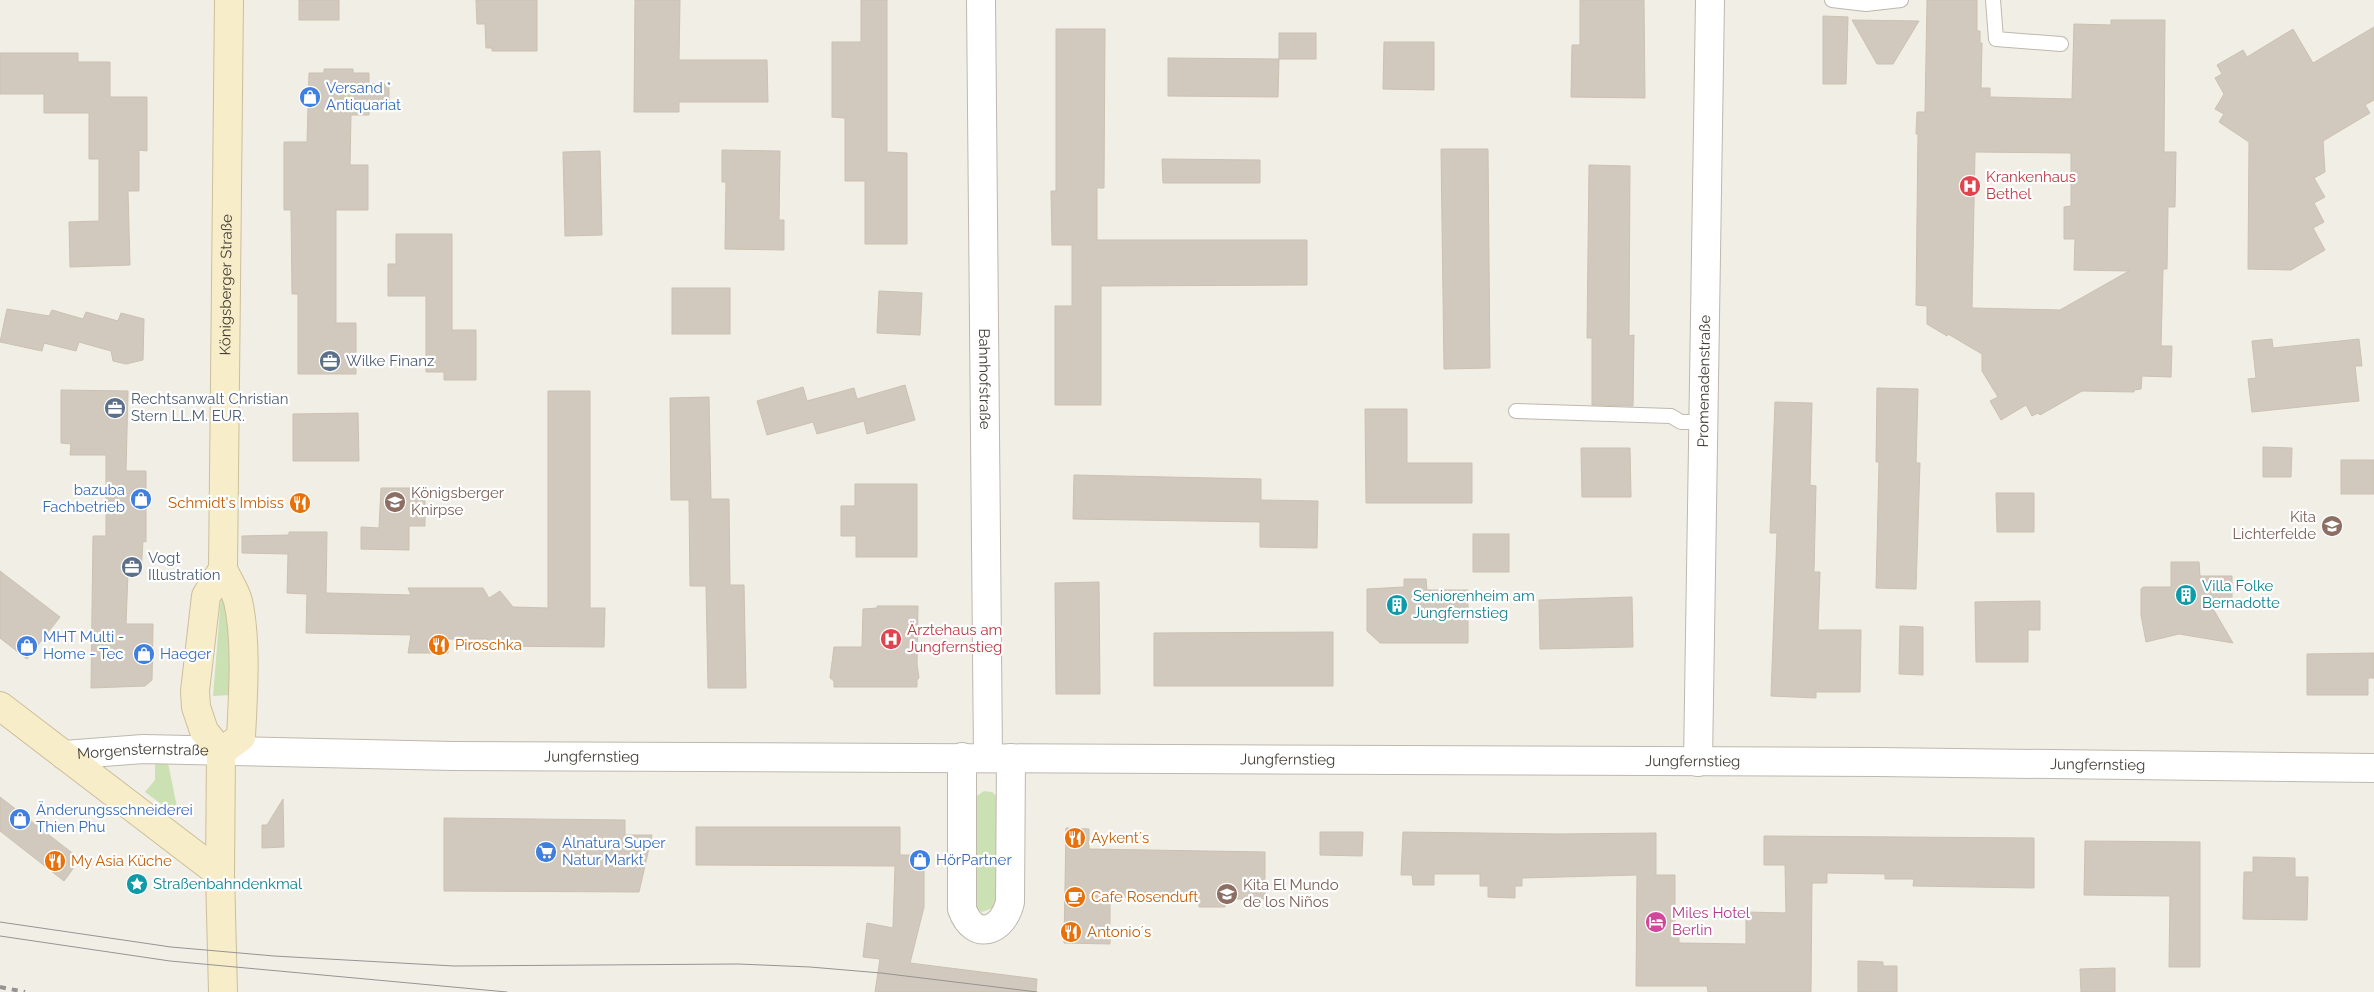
<svg xmlns="http://www.w3.org/2000/svg" width="2374" height="992" font-family="Raleway,sans-serif">
  <rect width="100%" height="100%" fill="#f1eee6"/>
  <g fill="#cce1b3">
    <polygon points="221,597 226,597 231,695 213,696"/>
    <polygon points="168,763 178,812 172,812 145,792 155,780 155,764"/>
    <polygon points="984,791 992,792 999,798 999,898 995,907 982,912 976,908 974,798"/>
  </g>
  <g fill="#d1c9bd" stroke="#cbc1b1" fill-rule="evenodd">
    <rect x="299" y="0" width="40" height="20"/>
    <polygon points="476,0 537,0 537,51 492,51 492,48 486,48 485,24 477,24"/>
    <polygon points="635,0 680,0 679,60 767,60 768,102 679,102 679,112 634,112"/>
    <polygon points="861,0 887,0 887,152 907,153 907,244 865,244 865,181 845,181 845,118 832,117 832,42 861,42"/>
    <polygon points="1580,0 1644,0 1645,98 1571,97 1572,45 1580,45"/>
    <path d="M1927,0H1977V31H1980V43H1982L1981,88H1990V97L2072,99L2074,24L2111,25V20H2165L2164,152H2176L2175,207H2168L2167,269H2163L2161,346H2172L2171,377L2142,376L2141,389L2134,390V392L2082,391L2040,415L2038,413L2032,416L2026,405L2001,420L1990,401L1998,397L1982,371V354L1948,334L1947,336L1927,324V306L1916,305L1918,134H1916L1917,112H1925ZM1975,152L2071,153V206L2064,207V239H2075L2074,270L2129,271L2060,310L1972,308Z"/>
    <polygon points="1823,16 1848,17 1846,84 1823,84"/>
    <polygon points="1852,20 1919,21 1893,64 1877,64"/>
    <polygon points="2374,27 2374,100 2365,105 2370,113 2323,141 2325,172 2314,178 2325,197 2314,203 2324,222 2313,228 2325,250 2291,270 2248,269 2249,142 2219,122 2224,114 2215,109 2224,94 2215,78 2222,74 2217,65 2243,50 2247,57 2293,29 2313,63"/>
    <polygon points="1056,29 1105,29 1104,188 1097,188 1097,240 1307,240 1307,285 1101,286 1101,405 1055,405 1055,306 1072,306 1072,245 1052,245 1051,191 1056,191"/>
    <rect x="1279" y="33" width="37" height="26"/>
    <polygon points="1384,42 1434,42 1434,90 1383,89"/>
    <polygon points="0,53 78,53 78,62 110,62 110,97 147,97 147,151 139,150 139,191 128,191 130,265 70,267 69,222 99,221 99,159 89,159 89,113 44,113 44,94 0,94"/>
    <polygon points="1168,58 1279,59 1278,97 1168,96"/>
    <polygon points="324,69 353,69 353,73 369,73 369,84 389,84 389,104 369,104 369,115 351,115 350,165 368,165 368,210 336,210 336,323 356,323 356,374 298,374 298,294 292,294 291,210 284,210 284,142 307,142 309,73 324,73"/>
    <polygon points="1441,149 1488,149 1490,368 1444,369"/>
    <polygon points="722,150 780,151 779,220 784,220 784,250 725,249 726,182 722,182"/>
    <polygon points="600,151 602,235 565,236 563,152"/>
    <polygon points="1162,159 1260,160 1260,183 1163,183"/>
    <polygon points="1589,165 1630,166 1629,336 1634,335 1633,406 1592,405 1592,338 1587,338"/>
    <polygon points="396,234 452,234 452,330 476,330 476,380 444,380 444,372 426,372 426,296 388,296 388,264 396,264"/>
    <rect x="672" y="288" width="58" height="46"/>
    <polygon points="879,291 922,293 920,335 877,333"/>
    <polygon points="7,309 49,316 52,310 83,319 86,312 118,321 121,313 144,319 143,360 126,364 113,361 111,351 79,342 76,351 44,343 42,351 0,342"/>
    <polygon points="2272,339 2273,348 2359,339 2362,366 2355,366 2359,401 2252,412 2248,379 2256,378 2252,341"/>
    <polygon points="905,385 915,420 867,434 864,421 817,434 813,422 767,435 757,401 803,387 807,401 854,388 857,399"/>
    <polygon points="1877,388 1918,389 1916,463 1920,463 1916,589 1876,588 1879,462 1876,462"/>
    <polygon points="61,390 128,391 126,471 146,471 146,542 143,541 141,574 128,573 126,624 153,624 152,680 145,686 91,688 93,536 106,536 106,455 70,455 71,444 61,443"/>
    <polygon points="548,391 590,391 590,608 605,608 604,647 487,646 487,639 448,639 448,653 408,653 411,635 306,633 307,594 287,593 288,554 242,553 242,536 289,535 289,532 327,532 326,593 411,595 408,588 483,588 489,598 500,591 513,607 548,608"/>
    <polygon points="709,397 711,499 729,499 730,585 744,585 746,688 708,688 706,586 690,586 689,500 671,500 670,398"/>
    <polygon points="1775,402 1812,403 1810,485 1816,486 1814,572 1820,572 1818,630 1861,630 1860,692 1816,692 1816,698 1771,696 1777,533 1770,533"/>
    <polygon points="1365,409 1407,409 1407,463 1472,463 1472,503 1366,503"/>
    <polygon points="358,413 359,461 293,461 293,414"/>
    <polygon points="2263,447 2292,448 2291,477 2263,477"/>
    <polygon points="1581,448 1630,448 1631,497 1582,497"/>
    <rect x="2341" y="460" width="33" height="34"/>
    <polygon points="1074,475 1261,479 1261,500 1318,501 1317,548 1260,547 1260,522 1073,519"/>
    <polygon points="855,484 917,484 917,557 856,557 856,536 841,536 841,506 855,506"/>
    <polygon points="381,488 425,488 425,526 409,526 409,550 361,549 361,527 379,528"/>
    <polygon points="1996,493 2034,493 2034,532 1997,532"/>
    <rect x="1473" y="534" width="36" height="38"/>
    <polygon points="2171,562 2199,562 2200,576 2232,576 2232,602 2209,602 2233,643 2179,634 2146,642 2141,615 2141,589 2143,587 2171,587"/>
    <polygon points="0,571 60,617 27,659 0,638"/>
    <polygon points="1404,579 1426,579 1427,590 1468,590 1468,643 1380,643 1367,631 1367,589 1404,587"/>
    <polygon points="1099,582 1100,694 1056,694 1055,583"/>
    <polygon points="1632,597 1633,647 1540,649 1539,600"/>
    <polygon points="2040,601 2040,630 2028,630 2028,662 1976,662 1975,602"/>
    <polygon points="877,606 918,606 917,664 919,678 917,680 917,687 834,687 834,681 830,678 834,647 862,647 863,609 877,608"/>
    <polygon points="1900,626 1923,627 1923,675 1899,674"/>
    <polygon points="1333,632 1333,686 1154,686 1154,633"/>
    <polygon points="2374,653 2374,678 2368,678 2368,695 2307,695 2307,654"/>
    <polygon points="0,797 80,859 64,881 0,831"/>
    <polygon points="283,799 284,847 262,848 262,825 267,825"/>
    <polygon points="444,818 625,820 625,835 652,835 639,892 444,891"/>
    <polygon points="696,827 900,827 900,855 924,855 924,907 910,963 1037,979 1036,992 875,992 880,959 863,957 867,923 893,928 895,866 696,865"/>
    <polygon points="1066,828 1089,829 1089,849 1265,852 1265,899 1224,899 1225,907 1199,907 1199,901 1194,900 1194,898 1110,897 1110,944 1064,943"/>
    <polygon points="1320,832 1363,832 1362,856 1320,855"/>
    <polygon points="1403,832 1558,834 1656,833 1656,875 1675,875 1675,933 1679,933 1679,943 1746,944 1746,912 1786,913 1785,865 1764,865 1764,836 2034,838 2034,888 1913,886 1914,879 1885,879 1885,874 1827,873 1827,883 1812,883 1811,992 1708,992 1707,986 1636,986 1637,875 1522,878 1522,886 1515,886 1515,898 1488,897 1488,886 1480,886 1480,874 1434,874 1434,885 1413,885 1412,875 1401,875"/>
    <polygon points="2085,841 2200,842 2200,967 2169,967 2170,896 2084,895"/>
    <polygon points="2253,857 2295,858 2295,877 2308,877 2307,920 2243,919 2244,872 2253,872"/>
    <polygon points="1858,961 1883,962 1883,966 1897,966 1897,992 1858,992"/>
    <polygon points="2115,968 2115,992 2081,992 2080,969"/>
  </g>
  <g fill="none" stroke-linecap="round" stroke-linejoin="round">
    <g stroke="#beb8ad" stroke-width="16">
      <g id="lane">
        <polyline points="1832,0 1866,4 1901,0"/>
        <polyline points="1993,0 1996,39 2061,44"/>
        <polyline points="1516,411 1671,416 1681,422 1704,422"/>
      </g>
    </g>
    <g stroke="#beb8ad" stroke-width="30">
      <g id="street">
        <path id="s1" d="M981,0L988,758"/>
        <path id="s2" d="M64,755L143,749L453,756L1877,762L2374,768"/>
        <path d="M962,757V909C974,942 1003,932 1010,902L1011,758"/>
        <path id="s3" d="M1698,762L1710,0"/>
      </g>
    </g>
    <g stroke="#cbbf9b" stroke-width="30">
      <g id="secondary">
        <polyline points="223,569 206,596 195,691 196,707 204,731 221,752 220,874 223,992"/>
        <polyline points="0,706 220,874"/>
        <path id="s4" d="M221,752L241,737C243,696 247,641 238,601C235,590 227,579 223,569L229,0"/>
      </g>
    </g>
    <use href="#lane" stroke="#fff" stroke-width="14"/>
    <use href="#street" stroke="#fff" stroke-width="28"/>
    <use href="#secondary" stroke="#f8edc9" stroke-width="28"/>
    <g stroke="#949494" stroke-width="1">
      <polyline points="0,922 171,947 274,956 454,966 738,964 810,967 881,973 1037,992"/>
      <polyline points="0,936 170,961 507,992"/>
    </g>
    <polyline stroke="#949494" stroke-width="4" stroke-dasharray="6 6" stroke-linecap="butt" points="0,987 25,992"/>
  </g>
  <defs>
    <g id="shop-disc" transform="scale(1.125)"><circle r="9.5" fill="#3f7fe0" stroke="#fff"/><path d="M-5-2.5h2.3a2.7 3.5 0 0 1 5.4 0H5L5.5 6h-11ZM-1.5-2.5h3a1.5 2.3 0 0 0-3 0Z" fill="#fff"/></g>
    <g id="hospital-disc" transform="scale(1.125)"><circle r="9.5" fill="#e0444e" stroke="#fff"/><path d="M-5-5h3v3.5h4V-5h3V5h-3V1.5h-4V5h-3Z" fill="#fff"/></g>
    <g id="office-disc" transform="scale(1.125)"><circle r="9.5" fill="#5c6f8a" stroke="#fff"/><path d="M-6-3h4V-5.5h4V-3h4V5H-6ZM-1-4.5V-3h2v-1.5ZM-6 0V1H6V0Z" fill="#fff"/></g>
    <g id="school-disc" transform="scale(1.125)"><circle r="9.5" fill="#8d6e63" stroke="#fff"/><path d="M0-5L7-2L0 1L-7-2ZM-4 1L0 2.5L4 1V4Q0 6-4 4Z" fill="#fff"/></g>
    <g id="restaurant-disc" transform="scale(1.125)"><circle r="9.5" fill="#e8710a" stroke="#fff"/><path d="M-5-6h1v4h1v-4h1v4h1v-4h1v5L-1.5 .5V6h-2V.5L-5-1ZM5-6V6H3V1.5H1.5Q1.5-4 5-6Z" fill="#fff"/></g>
    <g id="building-disc" transform="scale(1.125)"><circle r="9.5" fill="#0f9aa8" stroke="#fff"/><path d="M-4-6H4V6H1V3H-1V6H-4ZM-2.5-4.3h1.7v1.8h-1.7ZM.8-4.3h1.7v1.8H.8ZM-2.5-1h1.7V.8h-1.7ZM.8-1h1.7V.8H.8Z" fill="#fff"/></g>
    <g id="supermarket-disc" transform="scale(1.125)"><circle r="9.5" fill="#3f7fe0" stroke="#fff"/><path d="M-6-5.5h2.5l.6 2H6L4.5 2H-2.5L-4.4-4H-6ZM-1.5 3.2a1.3 1.3 0 1 0 .1 0ZM3 3.2a1.3 1.3 0 1 0 .1 0Z" fill="#fff"/></g>
    <g id="sight-disc" transform="scale(1.125)"><circle r="9.5" fill="#0f9aa8" stroke="#fff"/><path d="M0-6L1.8-2.2L6-1.7L2.9 1.2L3.7 5.4L0 3.3L-3.7 5.4L-2.9 1.2L-6-1.7L-1.8-2.2Z" fill="#fff"/></g>
    <g id="cafe-disc" transform="scale(1.125)"><circle r="9.5" fill="#e8710a" stroke="#fff"/><path d="M-5.5-4.5H6V0H3Q3 3.5 0 3.5H-2.5Q-5.5 3.5-5.5 0ZM3-3.2v2h1.7v-2ZM-6 4.5H4V6H-6Z" fill="#fff"/></g>
    <g id="hotel-disc" transform="scale(1.125)"><circle r="9.5" fill="#d1479c" stroke="#fff"/><path d="M-6-4.5h1.5V1H6V5H4.5V3h-9V5H-6ZM-4 0a1.8 1.8 0 1 1 3.6 0ZM.5 0V-2.5h3Q6-2.5 6 0Z" fill="#fff"/></g>
  </defs>
  <g fill-rule="evenodd">
    <use href="#shop-disc" x="310" y="97"/>
    <use href="#hospital-disc" x="1970" y="186"/>
    <use href="#office-disc" x="330" y="361"/>
    <use href="#office-disc" x="115" y="408"/>
    <use href="#shop-disc" x="141" y="499"/>
    <use href="#school-disc" x="395" y="502"/>
    <use href="#restaurant-disc" x="300" y="503"/>
    <use href="#school-disc" x="2332" y="526"/>
    <use href="#office-disc" x="132" y="567"/>
    <use href="#building-disc" x="2186" y="595"/>
    <use href="#building-disc" x="1397" y="605"/>
    <use href="#hospital-disc" x="891" y="639"/>
    <use href="#restaurant-disc" x="439" y="645"/>
    <use href="#shop-disc" x="27" y="646"/>
    <use href="#shop-disc" x="144" y="654"/>
    <use href="#shop-disc" x="20" y="819"/>
    <use href="#restaurant-disc" x="1075" y="838"/>
    <use href="#supermarket-disc" x="546" y="852"/>
    <use href="#shop-disc" x="920" y="860"/>
    <use href="#restaurant-disc" x="55" y="861"/>
    <use href="#sight-disc" x="137" y="884"/>
    <use href="#school-disc" x="1227" y="894"/>
    <use href="#cafe-disc" x="1075" y="897"/>
    <use href="#hotel-disc" x="1656" y="922"/>
    <use href="#restaurant-disc" x="1071" y="932"/>
  </g>
  <g text-anchor="middle" dominant-baseline="central" stroke-width="4.5" stroke-linejoin="round" paint-order="stroke">
    <g font-size="15" fill="#366cbe" stroke="#fff" text-anchor="start">
      <text x="326" y="88">Versand *<tspan x="326" dy="17">Antiquariat</tspan></text>
      <text x="125" y="490" text-anchor="end">bazuba<tspan x="125" dy="17">Fachbetrieb</tspan></text>
      <text x="43" y="637">MHT Multi -<tspan x="43" dy="17">Home - Tec</tspan></text>
      <text x="160" y="654">Haeger</text>
      <text x="36" y="810">Änderungsschneiderei<tspan x="36" dy="17">Thien Phu</tspan></text>
      <text x="562" y="843">Alnatura Super<tspan x="562" dy="17">Natur Markt</tspan></text>
      <text x="936" y="860">HörPartner</text>
    </g>
    <g font-size="15" fill="#be3a42" stroke="#fff" text-anchor="start">
      <text x="1986" y="177">Krankenhaus<tspan x="1986" dy="17">Bethel</tspan></text>
      <text x="907" y="630">Ärztehaus am<tspan x="907" dy="17">Jungfernstieg</tspan></text>
    </g>
    <g font-size="15" fill="#433e36" stroke="#fff">
      <text stroke="none"><textPath href="#s4" startOffset="481">Königsberger Straße</textPath></text>
      <text stroke="none"><textPath href="#s1" startOffset="379">Bahnhofstraße</textPath></text>
      <text stroke="none"><textPath href="#s3" startOffset="381">Promenadenstraße</textPath></text>
      <text stroke="none"><textPath href="#s2" startOffset="79">Morgensternstraße</textPath></text>
      <text stroke="none"><textPath href="#s2" startOffset="528">Jungfernstieg</textPath></text>
      <text stroke="none"><textPath href="#s2" startOffset="1224">Jungfernstieg</textPath></text>
      <text stroke="none"><textPath href="#s2" startOffset="1629">Jungfernstieg</textPath></text>
      <text stroke="none"><textPath href="#s2" startOffset="2034">Jungfernstieg</textPath></text>
    </g>
    <g font-size="15" fill="#4e5e75" stroke="#fff" text-anchor="start">
      <text x="346" y="361">Wilke Finanz</text>
      <text x="131" y="399">Rechtsanwalt Christian<tspan x="131" dy="17">Stern LL.M. EUR.</tspan></text>
      <text x="148" y="558">Vogt<tspan x="148" dy="17">Illustration</tspan></text>
    </g>
    <g font-size="15" fill="#785e54" stroke="#fff" text-anchor="start">
      <text x="411" y="493">Königsberger<tspan x="411" dy="17">Knirpse</tspan></text>
      <text x="2316" y="517" text-anchor="end">Kita<tspan x="2316" dy="17">Lichterfelde</tspan></text>
      <text x="1243" y="885">Kita El Mundo<tspan x="1243" dy="17">de los Niños</tspan></text>
    </g>
    <g font-size="15" fill="#c56008" stroke="#fff" text-anchor="start">
      <text x="284" y="503" text-anchor="end">Schmidt's Imbiss</text>
      <text x="455" y="645">Piroschka</text>
      <text x="1091" y="838">Aykent´s</text>
      <text x="71" y="861">My Asia Küche</text>
      <text x="1091" y="897">Cafe Rosenduft</text>
      <text x="1087" y="932">Antonio´s</text>
    </g>
    <g font-size="15" fill="#0d838f" stroke="#fff" text-anchor="start">
      <text x="2202" y="586">Villa Folke<tspan x="2202" dy="17">Bernadotte</tspan></text>
      <text x="1413" y="596">Seniorenheim am<tspan x="1413" dy="17">Jungfernstieg</tspan></text>
      <text x="153" y="884">Straßenbahndenkmal</text>
    </g>
    <g font-size="15" fill="#b23c85" stroke="#fff" text-anchor="start">
      <text x="1672" y="913">Miles Hotel<tspan x="1672" dy="17">Berlin</tspan></text>
    </g>
  </g>
</svg>
